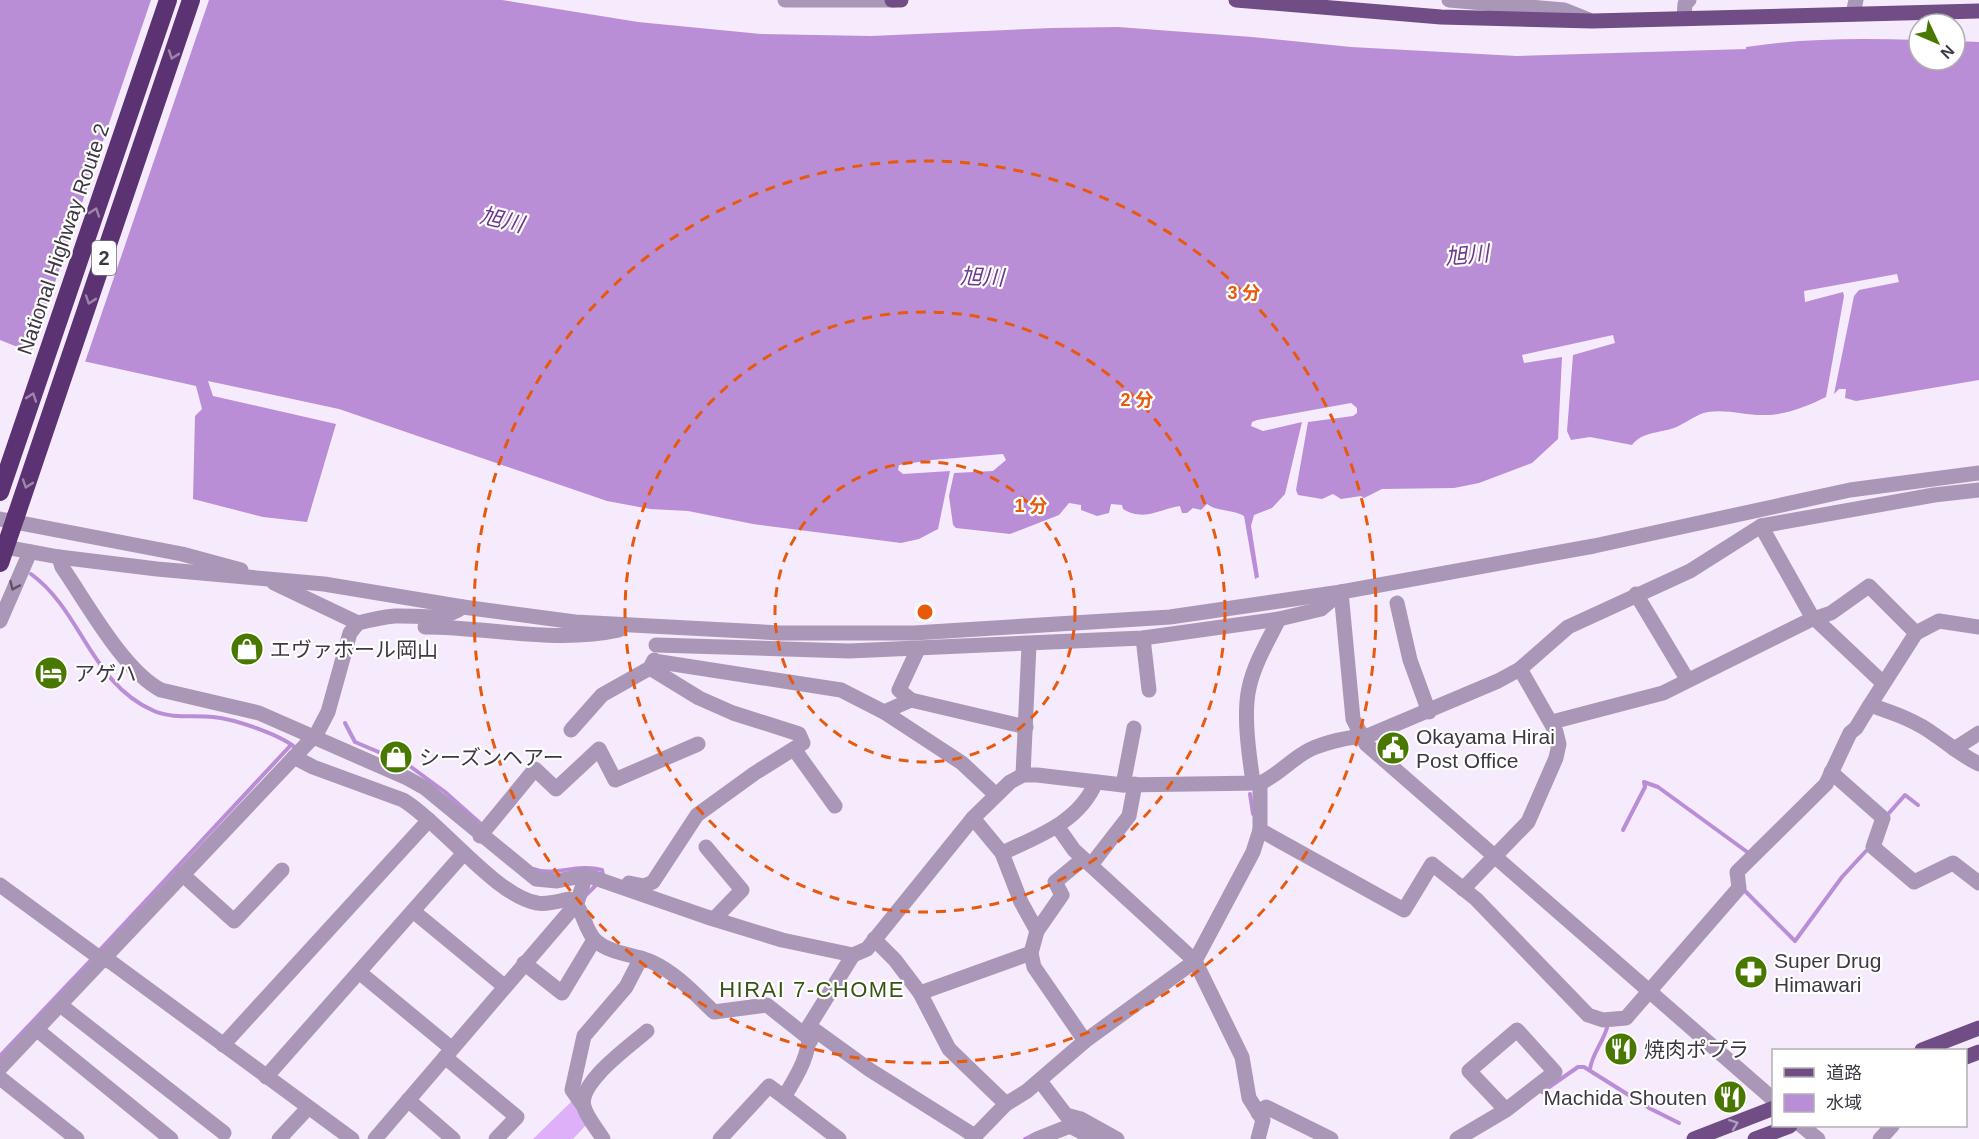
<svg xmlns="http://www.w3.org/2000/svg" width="1979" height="1139" font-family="Arial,'Noto Sans JP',sans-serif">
  <rect width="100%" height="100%" fill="#f6eafd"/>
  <polygon fill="#ddb0f9" points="573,1100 587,1124 573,1139 533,1139"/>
  <path fill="#ba8ed6" d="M0,0H502L638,22L761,34L871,36L1051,28L1118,27L1252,37L1351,47L1517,56L1746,49V47C1804,38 1860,38 1919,40V60H1955V41L1979,42V380L1856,401L1845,398L1846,389H1839L1834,394L1854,296L1859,290L1899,282L1897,274L1804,291L1805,302L1843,292L1844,296L1826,397C1808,406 1783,416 1763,415C1745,415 1726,409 1708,412C1696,414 1685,424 1674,428C1659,433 1642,432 1632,445L1590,437L1571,440L1567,431L1573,355L1615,343L1613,335L1522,355L1524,363L1562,357L1558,439L1532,463L1479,483L1454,488L1382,489L1364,498L1361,496L1341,499L1333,494L1322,499L1298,495L1296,490L1308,422L1353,416L1357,413V408L1351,403L1257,420L1252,422L1251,426L1263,431L1302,422L1285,494L1272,508L1254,515L1251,526L1259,577L1255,579L1244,516C1233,509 1217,512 1207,504L1201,510L1193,508L1187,513H1182L1180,506C1159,509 1145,522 1123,509L1122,505L1111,504L1109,513L1097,516L1081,510V505L1069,503L1059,515L1010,534L956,528L953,525L949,496L954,473L993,471L1006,460L1003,454L932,460L899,465L898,470L903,474L950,471L938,529L919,539L901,543L753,524L688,511L650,509L607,501L339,409L208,381L213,396L336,424L307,522L263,517L193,499L195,416L202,409L196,386L15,346L0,340Z"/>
  <polygon fill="#f6eafd" points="151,0 209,0 84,365 31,353"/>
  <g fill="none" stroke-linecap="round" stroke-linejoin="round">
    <g stroke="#ba8ed6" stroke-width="4">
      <path d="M31,574C82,611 91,684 154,711C173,719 194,715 213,717C234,719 283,735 298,750"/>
      <polyline points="345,723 355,742 407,764 445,792 481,824"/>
      <polyline points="1250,794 1253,814"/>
      <polyline points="1889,813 1905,795 1918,805"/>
      <polyline points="1623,830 1645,787 1644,782 1658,787 1750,854"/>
      <path d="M534,869C552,877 577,863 602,870L603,875"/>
      <polyline points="1743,889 1795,941 1842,877 1866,851"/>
      <polyline points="585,896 595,886"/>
      <polyline points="98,952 291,745"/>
      <polyline points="0,1056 94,957"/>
      <path d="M1590,1069C1592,1053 1605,1040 1608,1024"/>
      <polyline points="1542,1092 1578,1067 1584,1067 1651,1109 1679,1123"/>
      <polyline points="1025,1139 1033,1135"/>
    </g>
    <g stroke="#aa97b7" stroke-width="15">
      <polyline points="785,0 894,0"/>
      <polyline points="1449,0 1564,10 1589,20"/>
      <polyline points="1853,14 1856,0"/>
      <polyline points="1684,18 1685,4 1689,0"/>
      <polyline points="0,519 182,554 241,570"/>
      <polyline points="1761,526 1811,615 1882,682"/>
      <polyline points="0,546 59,557 157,569 324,584 463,607 575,622 781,633 914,633 1170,617 1341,592 1594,546 1850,490 1979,473"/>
      <path d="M59,557L62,567C87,603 123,670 161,690L259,713L407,778L425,788L536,879L557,881L586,875L707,917L782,940L853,955"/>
      <polyline points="274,583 358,623"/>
      <polyline points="1341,592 1353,719 1366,744 1774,1100"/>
      <polyline points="1636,594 1687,679"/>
      <polyline points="1397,603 1410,660 1429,712"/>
      <polyline points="0,621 30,552"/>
      <path d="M425,627C490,627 556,644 619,630"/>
      <path d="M1979,627L1939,621L1916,633L1870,705C1893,713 1915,720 1935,735C1950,745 1962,756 1979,764"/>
      <polyline points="1143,638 1149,690"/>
      <polyline points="656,645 849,651 1143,638 1279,619 1321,609 1341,592"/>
      <polyline points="654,661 841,690 884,712 962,763 996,795"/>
      <polyline points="911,700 899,690 918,649"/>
      <polyline points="884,712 911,700 1026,727"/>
      <polyline points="1552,722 1663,693 1810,620 1831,613 1869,586 1916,633"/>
      <polyline points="571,730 602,695 650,668 654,660"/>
      <polyline points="794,749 835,806"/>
      <polyline points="1954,749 1979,733"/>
      <path d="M294,757L313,767L403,800C440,822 497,897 537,903C547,905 559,901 569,899C585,908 583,929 596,941C611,954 634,954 652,962C676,973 694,993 714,1012L767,1005L811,1040"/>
      <polyline points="1831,772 1883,818 1873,847 1914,882 1953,863 1979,883"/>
      <polyline points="1023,775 1029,645"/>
      <path d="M1253,782C1249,755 1243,714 1249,688C1254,664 1268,641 1279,619"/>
      <polyline points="1123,785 1134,728"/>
      <polyline points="973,818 1002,853 1021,902 1037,931 1031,953 1034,967 1085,1041"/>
      <polyline points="1057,826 1074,850 1195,961 1242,1057 1249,1098 1263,1120 1258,1139"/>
      <polyline points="1260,830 1404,910 1432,864 1476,899 1588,1015 1603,1020 1626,1018 1739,888 1737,872 1826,784 1850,733 1856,728 1870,705"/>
      <polyline points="480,836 535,769 556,789 599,749 615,780 698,744"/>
      <polyline points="706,847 742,890 714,919"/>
      <path d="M1002,853C1039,836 1079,822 1096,782"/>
      <polyline points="1091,865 1129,816 1135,784"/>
      <polyline points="182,874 234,921 282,870"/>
      <polyline points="629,883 644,886 653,882 697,815 755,773 803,743 799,734 733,713 699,698 650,668"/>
      <polyline points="0,885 97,956 111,962 352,1139"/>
      <polyline points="1463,889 1528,822 1556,758 1559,744 1556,732 1520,669"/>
      <polyline points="413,911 504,986"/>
      <polyline points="1037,931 1062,895 1055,882 1083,859"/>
      <polyline points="874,939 895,960 920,993 949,1049 1006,1104"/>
      <polyline points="524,963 562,993 594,940"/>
      <polyline points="359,972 451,1048"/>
      <polyline points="920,993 1031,953"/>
      <polyline points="59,1004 224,1133"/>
      <polyline points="809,1026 870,1070 975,1136"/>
      <polyline points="36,1029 171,1139"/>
      <polyline points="223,1045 429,820"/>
      <polyline points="445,1057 517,1117 496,1139"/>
      <path d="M0,1068L317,733L328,712L350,633L358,623C370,620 382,617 395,616C419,615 442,622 463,607"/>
      <polyline points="266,1077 464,853"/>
      <polyline points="0,1078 77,1139"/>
      <polyline points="1040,1081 1066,1115 1081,1119 1117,1139"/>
      <polyline points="784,1097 839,1139"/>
      <polyline points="408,1100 453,1139"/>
      <polyline points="584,1107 572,1090 584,1036 626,987 641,958"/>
      <polyline points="1258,1113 1266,1107 1331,1139"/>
      <polyline points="1802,1126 1818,1139"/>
      <polyline points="279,1139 308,1108"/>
      <polyline points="375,1139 577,903 586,875"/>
      <path d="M603,1139C598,1130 587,1118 584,1107C577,1083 630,1046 647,1031"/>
      <path d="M720,1139L769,1086L784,1097C797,1076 812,1052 809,1026L853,955L867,949L973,818L1010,782L1023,775H1037L1123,785L1260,783C1279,775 1292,758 1311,749C1329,741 1351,737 1370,735L1498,681L1520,669L1568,627L1690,571L1761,526L1934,495L1979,490"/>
      <polyline points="972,1139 1006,1104 1027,1091 1085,1041 1195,961 1253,852 1260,830 1260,783"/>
      <polyline points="1037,1139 1070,1126 1095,1139"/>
      <polyline points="1457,1139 1506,1110 1555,1072 1517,1030 1469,1071 1506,1110"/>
      <polyline points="1880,1139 1892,1126"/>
    </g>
    <g stroke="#704d85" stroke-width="15">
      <polyline points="892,0 901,0"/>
      <polyline points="1236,0 1441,17 1592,21 1979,11"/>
      <polyline points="1922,1050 1979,1028"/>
      <polyline points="1966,1057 1979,1052"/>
      <polyline points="1694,1139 1774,1108"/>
      <polyline points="1755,1139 1790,1126"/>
    </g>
    <g stroke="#5b3272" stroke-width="18">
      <polyline points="0,492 168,0"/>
      <polyline points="16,516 191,0"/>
    </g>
    <polyline stroke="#5b3272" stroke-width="18" points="0,563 16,516"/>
  </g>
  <defs><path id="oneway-chevron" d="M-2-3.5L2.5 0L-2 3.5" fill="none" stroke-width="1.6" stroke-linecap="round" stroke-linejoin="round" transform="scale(1.5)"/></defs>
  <g stroke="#9d84aa">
    <use href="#oneway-chevron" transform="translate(173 55) rotate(109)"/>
    <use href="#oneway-chevron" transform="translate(95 212) rotate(-71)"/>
    <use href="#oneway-chevron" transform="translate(90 300) rotate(109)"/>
    <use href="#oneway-chevron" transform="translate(32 397) rotate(-71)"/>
    <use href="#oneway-chevron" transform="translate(27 484) rotate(109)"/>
  </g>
  <use stroke="#5f5466" href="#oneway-chevron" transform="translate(14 586) rotate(114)"/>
  <use stroke="#b09dbc" href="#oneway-chevron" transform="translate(1734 1124) rotate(-21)"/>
  <g fill="none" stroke="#e8590c" stroke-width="3" stroke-dasharray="10 8">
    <circle cx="925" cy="612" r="150"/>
    <circle cx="925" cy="612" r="300"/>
    <circle cx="925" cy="612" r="451"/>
  </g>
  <defs>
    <g id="shop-disc" transform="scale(1.725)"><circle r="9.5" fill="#487800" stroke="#fff"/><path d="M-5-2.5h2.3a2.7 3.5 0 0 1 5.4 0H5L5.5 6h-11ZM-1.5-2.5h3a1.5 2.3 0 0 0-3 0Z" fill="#fff"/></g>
    <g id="hotel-disc" transform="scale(1.725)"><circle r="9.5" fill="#487800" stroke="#fff"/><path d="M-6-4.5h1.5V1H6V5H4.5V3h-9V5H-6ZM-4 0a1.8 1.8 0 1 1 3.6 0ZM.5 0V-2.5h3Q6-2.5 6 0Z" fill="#fff"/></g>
    <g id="civic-disc" transform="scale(1.725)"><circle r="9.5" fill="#487800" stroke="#fff"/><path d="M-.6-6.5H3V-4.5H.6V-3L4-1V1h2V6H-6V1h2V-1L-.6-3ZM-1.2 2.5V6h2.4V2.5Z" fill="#fff"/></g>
    <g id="pharmacy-disc" transform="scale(1.725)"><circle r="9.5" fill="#487800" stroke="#fff"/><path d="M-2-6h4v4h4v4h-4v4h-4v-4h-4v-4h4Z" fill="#fff"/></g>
    <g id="restaurant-disc" transform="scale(1.725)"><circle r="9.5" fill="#487800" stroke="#fff"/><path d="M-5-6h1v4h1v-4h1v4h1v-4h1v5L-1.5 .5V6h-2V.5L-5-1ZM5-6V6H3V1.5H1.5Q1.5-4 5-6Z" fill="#fff"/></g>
  </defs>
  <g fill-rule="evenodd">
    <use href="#shop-disc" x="247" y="649"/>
    <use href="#hotel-disc" x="51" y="673"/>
    <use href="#civic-disc" x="1393" y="748"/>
    <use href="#shop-disc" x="396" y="757"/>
    <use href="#pharmacy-disc" x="1751" y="972"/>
    <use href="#restaurant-disc" x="1621" y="1049"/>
    <use href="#restaurant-disc" x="1730" y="1097"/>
  </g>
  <g text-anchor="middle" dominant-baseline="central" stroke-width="4.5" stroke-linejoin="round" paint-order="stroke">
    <rect fill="#fff" stroke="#79747c" stroke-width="1.5" x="92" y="241" width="24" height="34" rx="4.5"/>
    <g font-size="20" font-weight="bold" fill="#3f3844">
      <text x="104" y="258">2</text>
    </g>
    <g font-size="21" fill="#3f3844" stroke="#fff">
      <text transform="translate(63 239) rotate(-71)">National Highway Route 2</text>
    </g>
    <g font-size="21" fill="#3f3844" stroke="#fff" text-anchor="start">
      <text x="270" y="649">エヴァホール岡山</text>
      <text x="74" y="673">アゲハ</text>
      <text x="1416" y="736">Okayama Hirai<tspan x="1416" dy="24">Post Office</tspan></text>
      <text x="419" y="757">シーズンヘアー</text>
      <text x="1774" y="960">Super Drug<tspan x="1774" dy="24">Himawari</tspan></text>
      <text x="1644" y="1049">焼肉ポプラ</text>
      <text x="1707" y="1097" text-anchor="end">Machida Shouten</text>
    </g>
    <g font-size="22" font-style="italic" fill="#6f388e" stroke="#fff">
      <text transform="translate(502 220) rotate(13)">旭川</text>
      <text transform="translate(1467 255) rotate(-5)">旭川</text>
      <text transform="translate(982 277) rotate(2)">旭川</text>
    </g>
    <g font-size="22" letter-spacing="1.5" fill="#365513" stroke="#fff">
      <text x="812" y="989">HIRAI 7-CHOME</text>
    </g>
  </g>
  <circle cx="925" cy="612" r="9" fill="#e8590c" stroke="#fff" stroke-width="3"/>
  <g font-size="18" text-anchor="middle" font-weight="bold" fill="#e8590c" stroke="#fff" stroke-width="4.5" stroke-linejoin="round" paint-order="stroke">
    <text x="1244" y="299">3 分</text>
    <text x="1137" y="406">2 分</text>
    <text x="1031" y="512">1 分</text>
  </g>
  <rect x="1772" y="1049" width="195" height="78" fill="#ffffff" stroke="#b2afb4" stroke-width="1.5"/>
  <rect x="1784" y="1068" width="30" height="9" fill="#704d85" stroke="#b2afb4" stroke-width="1.5"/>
  <text x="1826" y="1079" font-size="18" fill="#3f3844">道路</text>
  <rect x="1784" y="1094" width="30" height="18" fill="#ba8ed6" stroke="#b2afb4" stroke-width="1.5"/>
  <text x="1826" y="1109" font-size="18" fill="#3f3844">水域</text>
  <g transform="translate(1937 42) rotate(134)"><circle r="28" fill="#ffffff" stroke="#b2afb4" stroke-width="1.5"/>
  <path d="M0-4.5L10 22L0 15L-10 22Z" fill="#487800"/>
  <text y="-9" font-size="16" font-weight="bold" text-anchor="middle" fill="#3f3844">N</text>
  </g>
</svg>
